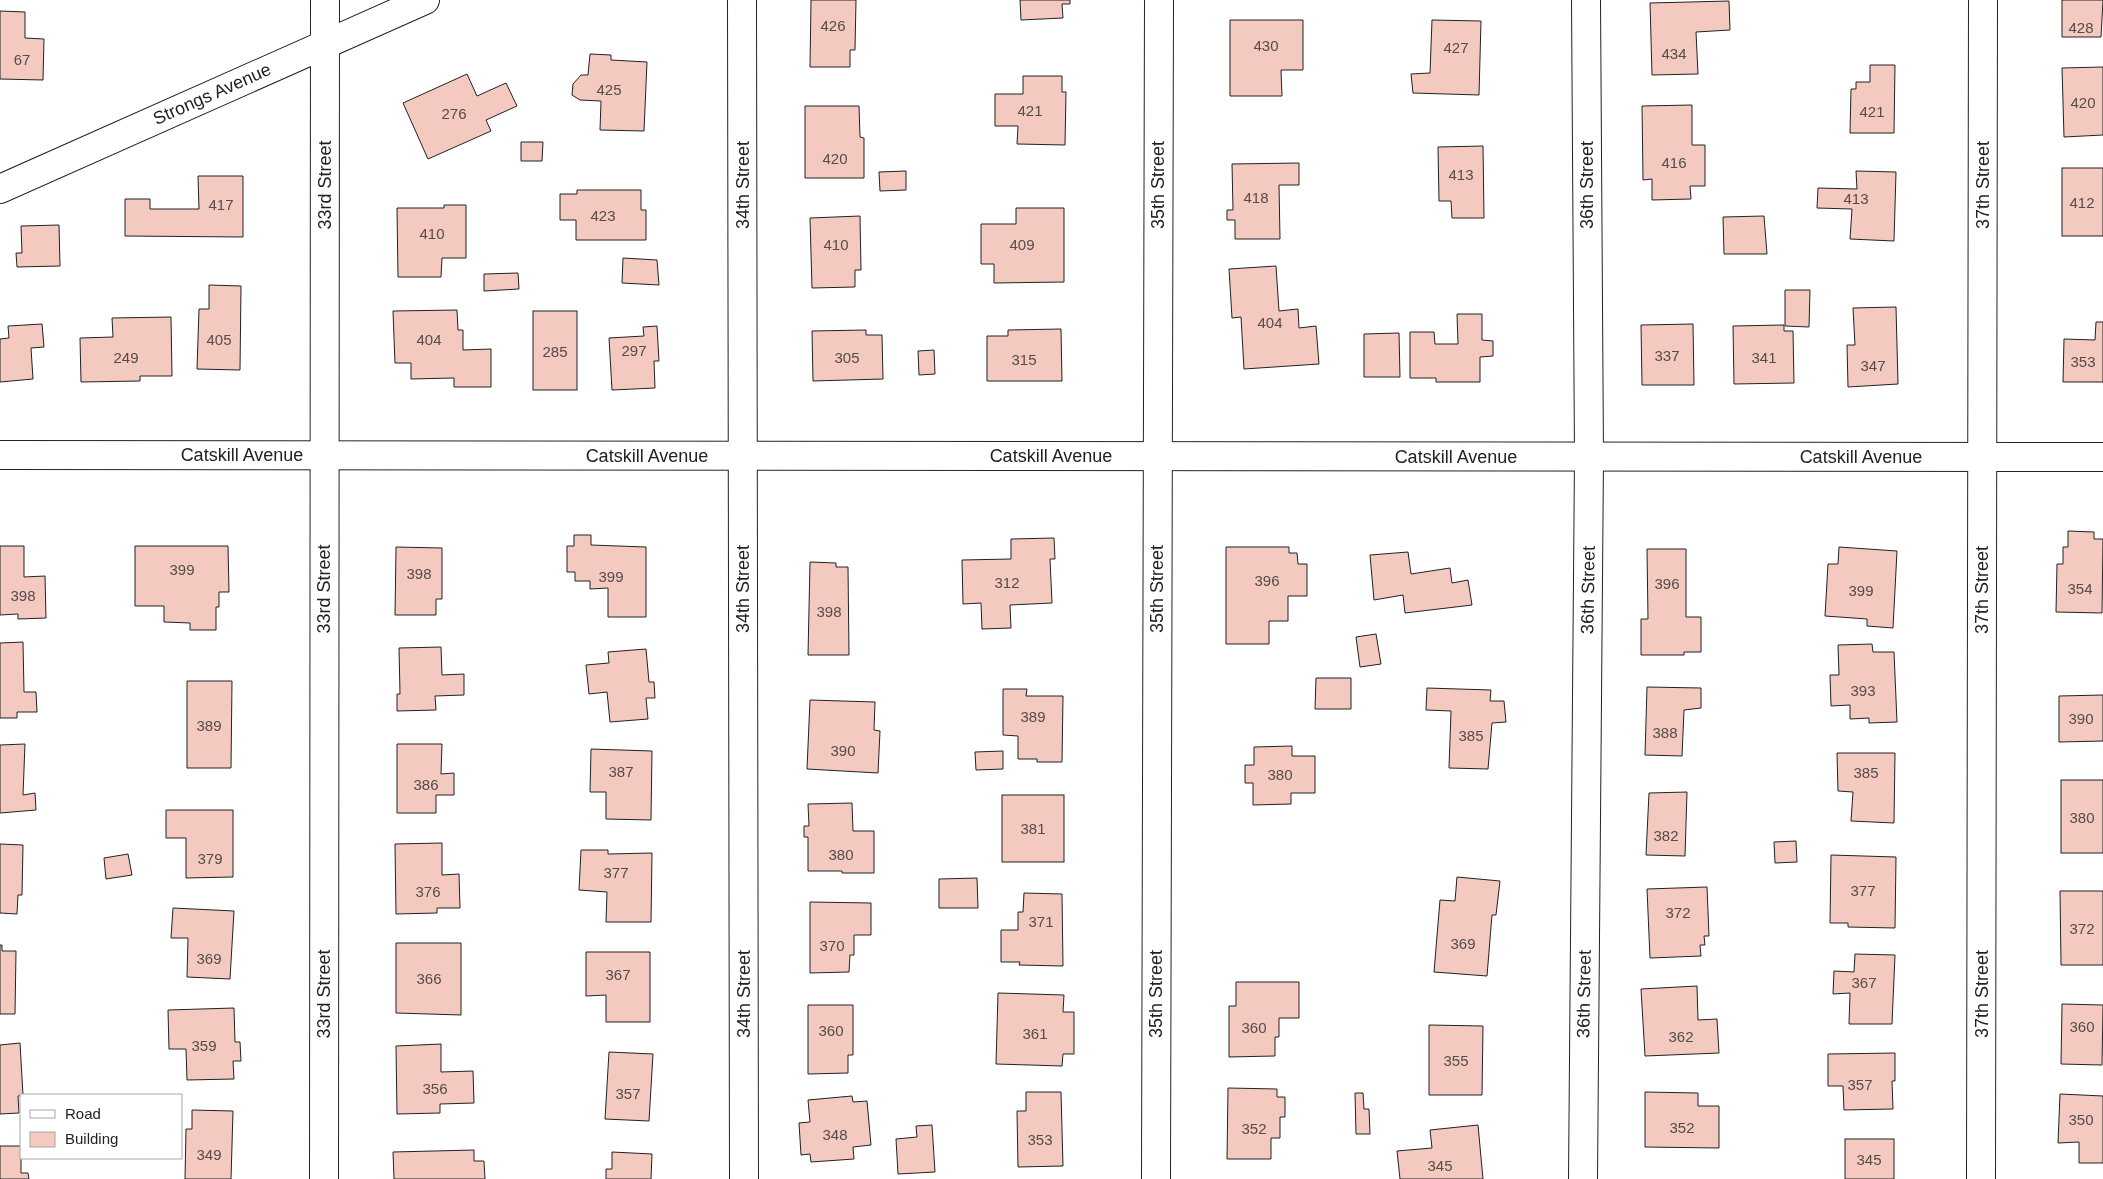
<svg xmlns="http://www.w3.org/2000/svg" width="2103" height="1179" font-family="Arial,sans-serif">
  <rect width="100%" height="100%" fill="#fff"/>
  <g fill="#f3c9c0" stroke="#222">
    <polygon points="811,0 856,0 855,50 850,50 850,67 810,67"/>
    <polygon points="1020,0 1070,0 1070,4 1062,4 1063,18 1021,20"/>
    <polygon points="2062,0 2103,0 2101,37 2062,37"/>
    <polygon points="1729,1 1730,30 1696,32 1698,74 1652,75 1650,3"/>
    <polygon points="0,11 25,12 25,38 44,39 43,80 0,79"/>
    <polygon points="1230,20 1303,20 1303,70 1281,70 1282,96 1230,96"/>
    <polygon points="1432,20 1481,21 1479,95 1413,93 1411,74 1430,73"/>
    <polygon points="590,54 611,55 611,60 647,62 644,131 600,130 601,101 580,100 572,95 573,84 581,75 588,75"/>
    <polygon points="1870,65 1895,65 1894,133 1850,133 1851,89 1856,89 1856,82 1870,82"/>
    <polygon points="2103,67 2103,135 2064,137 2062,68"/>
    <polygon points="467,74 477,96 506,83 517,106 486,120 491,131 428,159 403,103"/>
    <polygon points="1023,76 1062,76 1062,92 1066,92 1065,145 1017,144 1018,126 995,126 995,94 1023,94"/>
    <polygon points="1692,105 1692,145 1705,145 1705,186 1690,186 1691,199 1652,200 1652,179 1643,180 1642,106"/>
    <polygon points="805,106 859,106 860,137 864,138 864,178 805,178"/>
    <polygon points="521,142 543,142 542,161 521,161"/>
    <polygon points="1483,146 1484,218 1452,218 1451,201 1439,201 1438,147"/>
    <polygon points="1299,163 1299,185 1279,185 1280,239 1235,239 1235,220 1227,220 1227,210 1233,210 1232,164"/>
    <rect x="2062" y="168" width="41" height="68"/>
    <polygon points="906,171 906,190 880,191 879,172"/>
    <polygon points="1856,171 1896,172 1894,241 1850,239 1852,209 1817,208 1818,188 1857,189"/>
    <polygon points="198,176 243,176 243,237 125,236 125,199 150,199 150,209 199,209"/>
    <polygon points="577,190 641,190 641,210 646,210 646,240 576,240 576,220 560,220 560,194 577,194"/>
    <polygon points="444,205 466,205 466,258 442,258 441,277 398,277 397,208 444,208"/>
    <polygon points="1016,208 1064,208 1064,282 994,283 994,264 981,264 981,224 1016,224"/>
    <polygon points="860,216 861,270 855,270 855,287 812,288 810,218"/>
    <polygon points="1764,216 1767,254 1724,254 1723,217"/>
    <polygon points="59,225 60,266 17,267 16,253 22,253 21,226"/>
    <polygon points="623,258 657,260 659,285 622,283"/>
    <polygon points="1276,266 1279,311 1298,309 1299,328 1316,326 1319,364 1244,369 1241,317 1232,318 1229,269"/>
    <polygon points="518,273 519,289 484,291 484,274"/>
    <polygon points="209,285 241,286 240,370 197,369 199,309 209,309"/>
    <polygon points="1785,290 1810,290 1809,327 1785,326"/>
    <polygon points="1896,307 1898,384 1848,387 1847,345 1855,345 1853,308"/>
    <polygon points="457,310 458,330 463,330 463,350 491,349 491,387 454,387 454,378 411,379 411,363 395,363 393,311"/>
    <rect x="533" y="311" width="44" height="79"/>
    <polygon points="1457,314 1482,314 1482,340 1493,341 1493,356 1480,357 1480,382 1436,382 1436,378 1410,378 1410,332 1434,332 1435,344 1458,344"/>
    <polygon points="171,317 172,376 140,376 140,381 81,382 80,338 113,337 112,318"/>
    <polygon points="2096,322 2103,322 2103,382 2063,382 2064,339 2095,340"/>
    <polygon points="42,324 44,347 31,348 33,379 0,382 0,339 9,338 8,326"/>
    <polygon points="1693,324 1694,385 1642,385 1641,325"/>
    <polygon points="1784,325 1784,331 1793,331 1794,383 1734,384 1733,326"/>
    <polygon points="657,326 659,361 654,361 655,388 612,390 609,338 644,336 643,327"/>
    <polygon points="1061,329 1062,381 987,381 987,336 1008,336 1008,330"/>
    <polygon points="866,330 866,335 882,335 883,379 813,381 812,331"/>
    <polygon points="1399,333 1400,377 1364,377 1364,334"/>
    <polygon points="934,350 935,374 919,375 918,351"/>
    <polygon points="2068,531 2094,532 2094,539 2103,539 2102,613 2056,612 2057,564 2063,564 2063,547 2068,547"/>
    <polygon points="574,535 591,535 591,545 646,547 646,617 608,617 608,588 590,589 590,581 575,581 575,572 567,572 567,546 574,546"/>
    <polygon points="1054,538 1055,559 1050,559 1052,603 1010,605 1011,628 982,629 981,603 963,604 962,560 1011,559 1011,539"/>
    <polygon points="0,546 24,546 24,577 45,576 46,618 18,619 18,614 0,615"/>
    <polygon points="135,546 228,546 229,592 219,592 219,607 216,607 216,630 190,630 190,623 164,622 164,606 135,606"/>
    <polygon points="396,547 442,548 442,599 436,599 436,615 395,615"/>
    <polygon points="1226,547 1289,547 1289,553 1297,553 1298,564 1307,564 1307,596 1288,596 1288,621 1269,621 1269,644 1226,644"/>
    <polygon points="1839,547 1897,551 1893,628 1867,626 1867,619 1825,616 1828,564 1838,564"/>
    <polygon points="1647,549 1686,549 1686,617 1701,617 1701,652 1684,652 1684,655 1641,655 1641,619 1648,619"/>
    <polygon points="1408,552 1411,574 1450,568 1452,583 1468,580 1472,605 1405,613 1403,595 1374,600 1370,555"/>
    <polygon points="810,562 836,563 836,567 848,567 849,655 808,655"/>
    <polygon points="1376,634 1381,664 1360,667 1356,637"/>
    <polygon points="23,642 24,692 36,692 37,712 17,712 17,718 0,718 0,643"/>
    <polygon points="1872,644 1873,652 1894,652 1897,722 1869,723 1869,718 1850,719 1850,705 1831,706 1830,675 1839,675 1838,645"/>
    <polygon points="441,647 442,675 464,674 464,695 435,696 436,710 397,711 397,694 400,694 399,648"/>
    <polygon points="646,649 649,682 654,682 655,698 646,698 648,719 610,722 607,692 589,694 586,665 609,663 608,652"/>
    <polygon points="1316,678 1351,678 1351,709 1315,709"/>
    <polygon points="187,681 232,681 231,768 187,768"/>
    <polygon points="1647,687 1701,688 1701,708 1684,710 1682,756 1645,755"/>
    <polygon points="1427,688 1491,690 1490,701 1504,701 1506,722 1492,723 1488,769 1449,768 1451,711 1426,710"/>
    <polygon points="1003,689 1027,689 1026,696 1063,696 1062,762 1037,762 1037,759 1018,759 1018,736 1003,735"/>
    <polygon points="2103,695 2103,741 2059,742 2059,696"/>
    <polygon points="810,700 875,702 874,730 880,731 878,773 807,769"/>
    <polygon points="25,744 23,795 35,793 36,810 0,813 0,745"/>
    <polygon points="397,744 442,744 441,774 454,773 454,795 436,795 436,813 397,813"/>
    <polygon points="1292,746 1292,756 1315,756 1315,793 1291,793 1291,804 1253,805 1253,783 1245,783 1245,765 1254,765 1254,747"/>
    <polygon points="591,749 652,751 651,820 606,819 606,792 590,792"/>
    <polygon points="1003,751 1003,769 976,770 975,752"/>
    <polygon points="1837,753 1895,753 1894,823 1851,821 1853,792 1838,791"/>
    <rect x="2061" y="780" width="42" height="73"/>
    <polygon points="1687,792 1685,856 1646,855 1649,793"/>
    <rect x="1002" y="795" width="62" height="67"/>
    <polygon points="852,803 853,831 874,831 874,873 842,873 842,871 808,871 808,837 804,837 804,826 809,826 808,804"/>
    <polygon points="166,810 233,810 233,877 186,878 186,838 166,838"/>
    <polygon points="1796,841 1797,862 1775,863 1774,842"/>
    <polygon points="442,843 442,875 459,874 460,908 437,908 437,913 396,914 395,844"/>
    <polygon points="0,844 23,845 22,895 18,895 17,914 0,913"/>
    <polygon points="581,850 608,850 608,854 652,853 651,922 606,922 607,892 579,890"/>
    <polygon points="128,854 132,875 106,879 104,858"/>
    <polygon points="1831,855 1896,857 1895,928 1848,927 1848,923 1830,923"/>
    <polygon points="1457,877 1500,881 1496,915 1492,915 1487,976 1434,972 1440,900 1455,901"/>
    <polygon points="977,878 978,908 939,908 939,879"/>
    <polygon points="1707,887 1709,936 1704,936 1705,945 1700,945 1701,956 1650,958 1647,889"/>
    <polygon points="2060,891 2103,891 2103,965 2061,965"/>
    <polygon points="1024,893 1062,894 1063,966 1019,965 1020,962 1001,962 1001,930 1018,930 1018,912 1023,912"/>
    <polygon points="810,902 871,903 871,935 854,935 854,955 850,955 849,972 810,973"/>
    <polygon points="173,908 234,911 230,979 187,977 188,938 171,938"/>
    <polygon points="396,943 461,943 461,1015 396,1013"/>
    <polygon points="0,945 2,945 2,951 16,951 15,1014 0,1014"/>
    <polygon points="586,952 650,952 650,1022 606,1022 606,995 586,996"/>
    <polygon points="1855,954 1895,955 1892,1024 1849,1024 1850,993 1833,994 1834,971 1854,972"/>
    <polygon points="1236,982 1299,982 1299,1018 1279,1018 1279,1037 1275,1037 1275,1056 1229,1057 1229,1006 1236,1006"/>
    <polygon points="1697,986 1698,1020 1717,1019 1719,1053 1645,1056 1641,989"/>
    <polygon points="998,993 1064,995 1063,1012 1074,1012 1074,1054 1063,1054 1062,1066 996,1064"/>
    <polygon points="2062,1004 2103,1005 2102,1065 2061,1064"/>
    <polygon points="808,1005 853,1005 853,1055 848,1055 848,1073 808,1074"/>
    <polygon points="234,1008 235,1042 240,1042 241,1061 233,1061 234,1079 187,1080 186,1049 169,1049 168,1010"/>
    <polygon points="1429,1025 1483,1026 1482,1095 1429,1095"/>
    <polygon points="20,1043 23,1095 18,1096 19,1113 0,1114 0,1045"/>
    <polygon points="441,1044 441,1072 473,1071 474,1103 440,1104 440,1113 397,1114 396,1046"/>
    <polygon points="609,1052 653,1054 649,1121 605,1119"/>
    <polygon points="1895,1053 1895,1081 1892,1081 1893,1109 1844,1110 1843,1086 1828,1086 1828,1054"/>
    <polygon points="1228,1088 1277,1089 1277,1097 1285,1097 1285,1117 1280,1117 1280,1138 1271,1138 1271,1159 1227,1159"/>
    <polygon points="1026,1092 1061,1092 1063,1166 1018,1167 1017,1111 1026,1111"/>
    <polygon points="1645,1092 1698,1093 1698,1106 1719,1106 1719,1148 1645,1147"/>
    <polygon points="1355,1093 1363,1093 1364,1109 1369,1109 1370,1134 1356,1134"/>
    <polygon points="2060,1094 2103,1096 2103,1163 2079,1163 2079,1142 2058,1143"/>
    <polygon points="852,1096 853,1102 867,1101 871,1145 853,1147 854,1159 811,1162 810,1154 801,1155 799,1123 810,1122 808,1100"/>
    <polygon points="192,1110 233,1111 231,1179 185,1179 186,1129 192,1129"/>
    <polygon points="932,1125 935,1172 898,1174 896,1139 917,1137 916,1126"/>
    <polygon points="1478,1125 1483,1179 1400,1179 1397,1151 1432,1148 1430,1130"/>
    <rect x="1845" y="1139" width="49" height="40"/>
    <polygon points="0,1146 21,1146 21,1173 28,1173 29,1179 0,1179"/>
    <polygon points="474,1150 474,1161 484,1161 485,1179 394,1179 393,1152"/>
    <polygon points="612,1152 652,1154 651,1179 606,1179 606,1169 612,1169"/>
  </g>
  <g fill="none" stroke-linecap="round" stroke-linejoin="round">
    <g stroke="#222" stroke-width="30">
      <g id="minor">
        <polyline points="742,0 744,1179"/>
        <polyline points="0,189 425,0"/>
        <polyline points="0,455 2103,457"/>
        <polyline points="324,1179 325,0"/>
        <polyline points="1156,1179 1159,0"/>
        <polyline points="1583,1179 1589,457 1586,0"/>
        <polyline points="1981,1179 1983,0"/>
      </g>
    </g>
    <use href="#minor" stroke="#fff" stroke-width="28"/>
  </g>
  <g text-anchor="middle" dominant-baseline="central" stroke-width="4" stroke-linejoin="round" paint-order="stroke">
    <g font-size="15" fill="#564c4a">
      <text x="833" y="25">426</text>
      <text x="2081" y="27">428</text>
      <text x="1266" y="45">430</text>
      <text x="1456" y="47">427</text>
      <text x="1674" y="53">434</text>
      <text x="22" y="59">67</text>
      <text x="609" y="89">425</text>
      <text x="2083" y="102">420</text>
      <text x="1030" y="110">421</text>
      <text x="1872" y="111">421</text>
      <text x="454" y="113">276</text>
      <text x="835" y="158">420</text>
      <text x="1674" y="162">416</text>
      <text x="1461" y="174">413</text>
      <text x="1256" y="197">418</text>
      <text x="1856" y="198">413</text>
      <text x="2082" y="202">412</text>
      <text x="221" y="204">417</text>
      <text x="603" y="215">423</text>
      <text x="432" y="233">410</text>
      <text x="836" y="244">410</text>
      <text x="1022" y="244">409</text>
      <text x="1270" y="322">404</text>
      <text x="219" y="339">405</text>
      <text x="429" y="339">404</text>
      <text x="634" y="350">297</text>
      <text x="555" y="351">285</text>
      <text x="1667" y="355">337</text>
      <text x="126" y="357">249</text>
      <text x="847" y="357">305</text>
      <text x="1764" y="357">341</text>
      <text x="1024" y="359">315</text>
      <text x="2083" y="361">353</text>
      <text x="1873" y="365">347</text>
      <text x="182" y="569">399</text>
      <text x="419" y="573">398</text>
      <text x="611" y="576">399</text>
      <text x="1267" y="580">396</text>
      <text x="1007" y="582">312</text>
      <text x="1667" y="583">396</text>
      <text x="2080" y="588">354</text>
      <text x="1861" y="590">399</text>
      <text x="23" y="595">398</text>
      <text x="829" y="611">398</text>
      <text x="1863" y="690">393</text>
      <text x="1033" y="716">389</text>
      <text x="2081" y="718">390</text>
      <text x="209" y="725">389</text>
      <text x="1665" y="732">388</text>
      <text x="1471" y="735">385</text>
      <text x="843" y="750">390</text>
      <text x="621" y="771">387</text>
      <text x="1866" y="772">385</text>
      <text x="1280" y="774">380</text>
      <text x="426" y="784">386</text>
      <text x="2082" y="817">380</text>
      <text x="1033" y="828">381</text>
      <text x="1666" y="835">382</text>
      <text x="841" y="854">380</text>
      <text x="210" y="858">379</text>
      <text x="616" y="872">377</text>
      <text x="1863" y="890">377</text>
      <text x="428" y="891">376</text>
      <text x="1678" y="912">372</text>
      <text x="1041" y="921">371</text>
      <text x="2082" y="928">372</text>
      <text x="1463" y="943">369</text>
      <text x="832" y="945">370</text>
      <text x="209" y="958">369</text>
      <text x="618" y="974">367</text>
      <text x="429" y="978">366</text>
      <text x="1864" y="982">367</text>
      <text x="2082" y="1026">360</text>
      <text x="1254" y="1027">360</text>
      <text x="831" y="1030">360</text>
      <text x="1035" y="1033">361</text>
      <text x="1681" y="1036">362</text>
      <text x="204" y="1045">359</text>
      <text x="1456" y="1060">355</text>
      <text x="1860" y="1084">357</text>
      <text x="435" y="1088">356</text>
      <text x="628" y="1093">357</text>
      <text x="2081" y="1119">350</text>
      <text x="1682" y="1127">352</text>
      <text x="1254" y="1128">352</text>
      <text x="835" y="1134">348</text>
      <text x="1040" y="1139">353</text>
      <text x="209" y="1154">349</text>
      <text x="1869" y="1159">345</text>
      <text x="1440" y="1165">345</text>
    </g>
    <g font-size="18" fill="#222" stroke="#fff">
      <text transform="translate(212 94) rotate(-24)">Strongs Avenue</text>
      <text transform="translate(325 185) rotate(-90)">33rd Street</text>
      <text transform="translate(743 185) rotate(-90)">34th Street</text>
      <text transform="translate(1158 185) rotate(-90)">35th Street</text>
      <text transform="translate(1587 185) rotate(-90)">36th Street</text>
      <text transform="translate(1983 185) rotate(-90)">37th Street</text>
      <text x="242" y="455">Catskill Avenue</text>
      <text x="647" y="456">Catskill Avenue</text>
      <text x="1051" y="456">Catskill Avenue</text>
      <text x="1456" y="457">Catskill Avenue</text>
      <text x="1861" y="457">Catskill Avenue</text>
      <text transform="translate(324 589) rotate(-90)">33rd Street</text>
      <text transform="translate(743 589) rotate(-90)">34th Street</text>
      <text transform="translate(1157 589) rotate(-90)">35th Street</text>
      <text transform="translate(1588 590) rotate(-89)">36th Street</text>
      <text transform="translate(1982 590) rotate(-90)">37th Street</text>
      <text transform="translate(324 994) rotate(-90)">33rd Street</text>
      <text transform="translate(744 994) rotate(-90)">34th Street</text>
      <text transform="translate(1156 994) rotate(-90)">35th Street</text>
      <text transform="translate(1584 994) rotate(-89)">36th Street</text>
      <text transform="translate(1982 994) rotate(-90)">37th Street</text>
    </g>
  </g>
  <rect x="20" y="1094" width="162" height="65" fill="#ffffff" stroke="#a7a7a7"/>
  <rect x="30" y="1110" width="25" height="8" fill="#ffffff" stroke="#a7a7a7"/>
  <text x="65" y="1119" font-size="15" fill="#222222">Road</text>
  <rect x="30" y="1132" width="25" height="15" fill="#f3c9c0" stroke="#a7a7a7"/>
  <text x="65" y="1144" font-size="15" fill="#222222">Building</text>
</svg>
